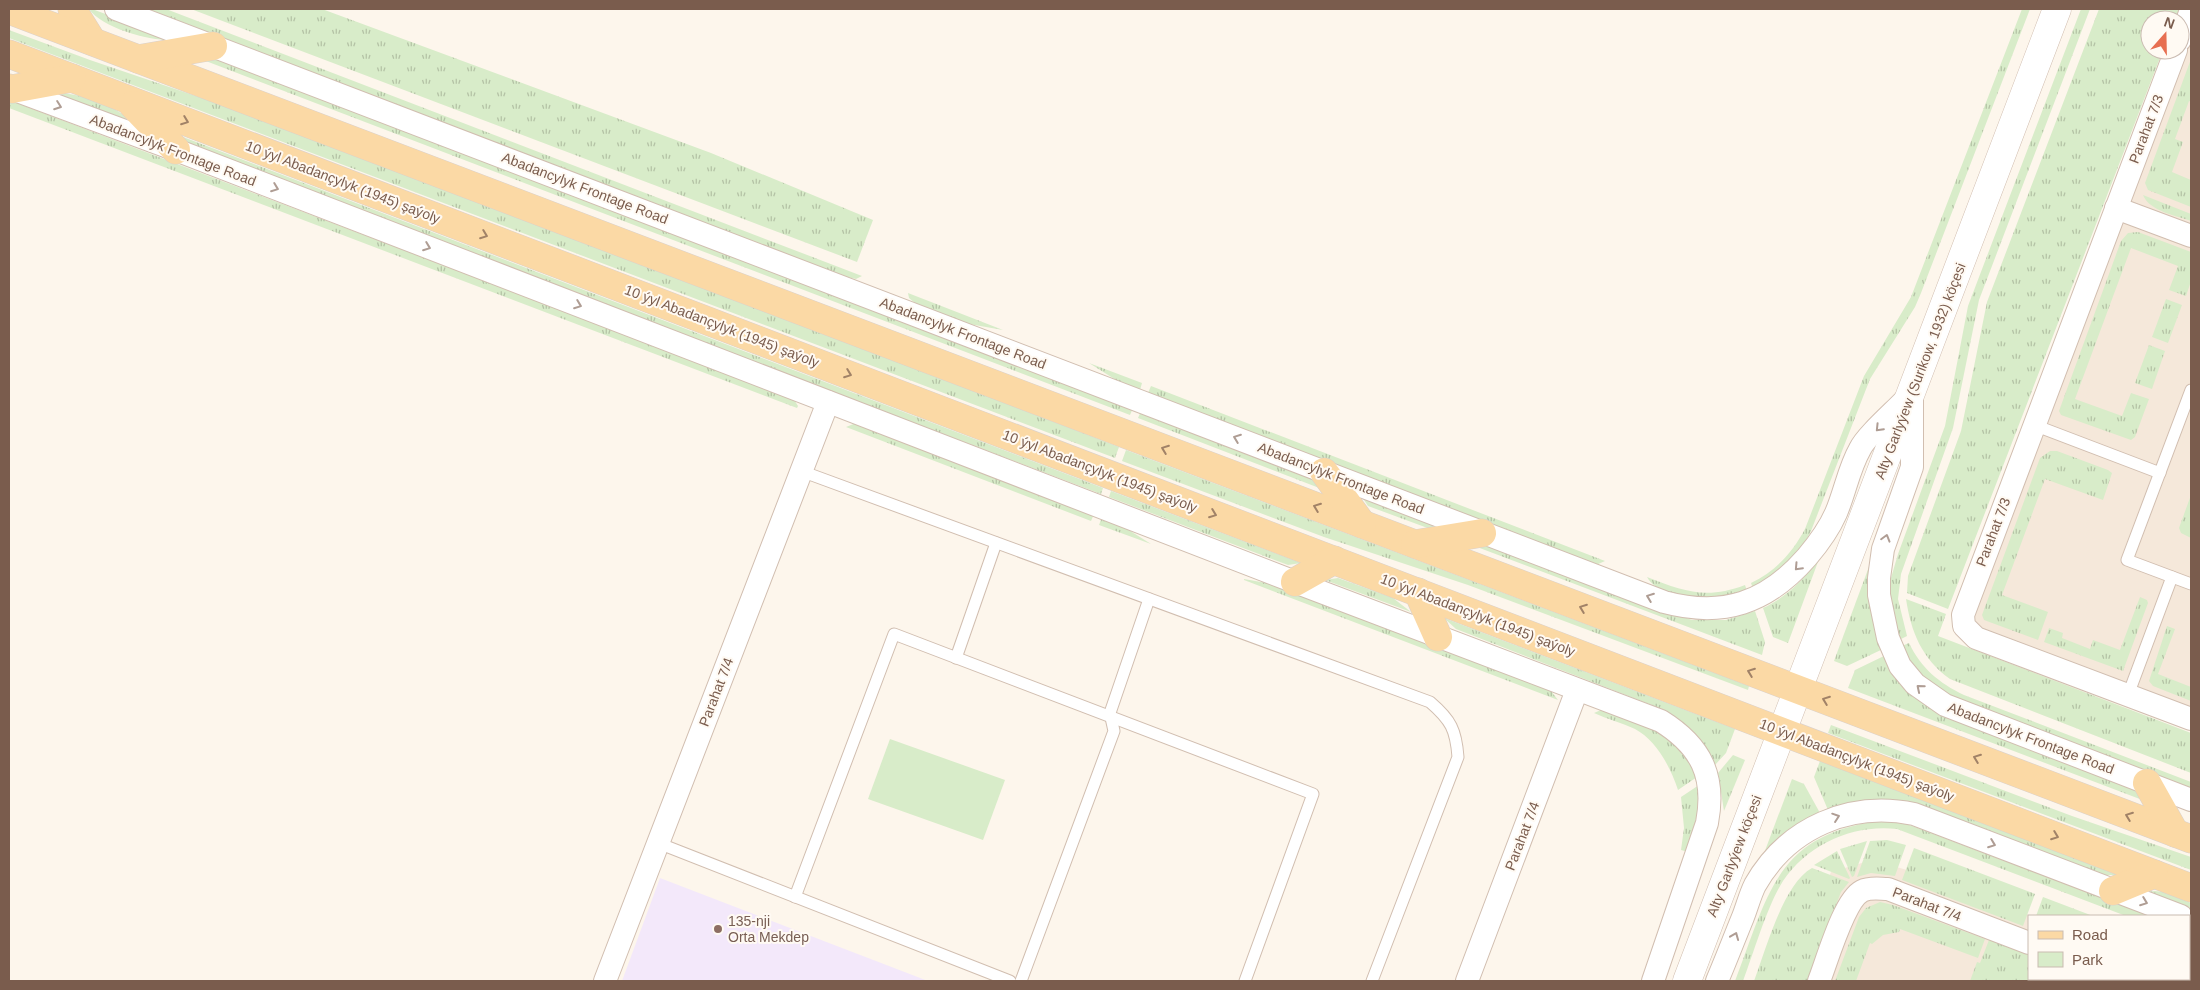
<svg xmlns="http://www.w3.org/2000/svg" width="2200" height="990" font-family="Helvetica,sans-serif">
  <defs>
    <pattern id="grass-tufts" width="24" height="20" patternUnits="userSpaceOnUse" patternTransform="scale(1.25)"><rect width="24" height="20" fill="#d8ecc9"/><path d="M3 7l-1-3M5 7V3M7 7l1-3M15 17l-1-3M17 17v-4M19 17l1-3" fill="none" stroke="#b4c2a5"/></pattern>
  </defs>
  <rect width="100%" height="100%" fill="#fdf6ec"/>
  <g fill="#f5e8da">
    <polygon points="2191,35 2191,710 1967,625"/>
    <polygon points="1872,860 1907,870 2031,916 2029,916 2029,979 2189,979 2191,976 2191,981 1789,981 1831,872"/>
  </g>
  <polygon fill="#f3e8fa" points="660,878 928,981 622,981"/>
  <g fill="url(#grass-tufts)">
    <path d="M89,9H92L176,40C153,42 103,29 89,9Z"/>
    <polygon points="148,9 166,9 862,276 856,279 842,276"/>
    <polygon points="191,9 322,9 711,153 873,220 857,262"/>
    <path d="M2022,9H2030L1921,293L1915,307L1870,379L1811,531C1794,564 1783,569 1753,589L1751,583C1776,571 1792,553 1805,529L1864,376L1911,297Z"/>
    <polygon points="2081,9 2090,9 1979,300 1953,428 1901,574 1898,599 1907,636 1899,640 1890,599 1891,578 1898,554 1945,426 1968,306"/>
    <polygon points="2099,9 2179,9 2174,20 2150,20 2150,50 2163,50 1948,609 1907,593 1908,576 1961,431 1987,302"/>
    <polygon points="9,30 90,60 299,131 1119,447 1115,458 9,38"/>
    <polygon points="208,56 1133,408 1130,415 198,58"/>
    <polygon points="2191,59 2191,102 2189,101 2175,139 2183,142 2172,172 2191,180 2191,207 2148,190 2145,183"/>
    <path d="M60,93C89,95 118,108 140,127L49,94Z"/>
    <polygon points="9,100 793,398 798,406 797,408 9,108"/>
    <polygon points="170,132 1103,488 1101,494 182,144"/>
    <path d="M2143,195L2191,214V221C2177,216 2149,211 2143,195Z"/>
    <polygon points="2138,232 2191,252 2191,281 2186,296 2169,290 2178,266 2131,248 2075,399 2122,416 2131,393 2149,399 2135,437 2131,440 2061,415 2059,411 2121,241 2128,233"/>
    <polygon points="908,293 1003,330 969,324 915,303 909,298"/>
    <polygon points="2166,299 2182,305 2168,343 2152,337"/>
    <polygon points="2149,345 2165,351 2152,389 2135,383"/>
    <polygon points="1089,363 1142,383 1140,390 1116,380"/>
    <polygon points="1151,386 1605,561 1596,565 1148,393"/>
    <polygon points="1141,411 1311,476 1327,491 1138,418"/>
    <polygon points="856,423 1094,514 1091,521 846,427"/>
    <polygon points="1126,450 1749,686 1748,690 1468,585 1324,537 1122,461"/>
    <polygon points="2050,451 2057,451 2108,470 2112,473 2103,500 2045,479 2002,595 2048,612 2038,640 1984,620 1982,615 2040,458"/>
    <polygon points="1111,491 1301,563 1288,565 1109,497"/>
    <polygon points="1360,494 1450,528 1433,530 1368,506"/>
    <polygon points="2191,495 2191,538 2181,533 2179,528"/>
    <polygon points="1102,517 1124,527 1151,544 1099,525"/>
    <polygon points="1490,546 1692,620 1726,620 1755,611 1765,642 1762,655 1477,547"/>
    <path d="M1819,559L1788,643L1773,637L1763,608C1787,597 1803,580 1819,559Z"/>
    <polygon points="1870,564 1883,649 1847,666 1834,661"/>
    <path d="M1647,577C1683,591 1706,600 1745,585L1747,591C1722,601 1661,603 1647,577Z"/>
    <polygon points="1338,578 1393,598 1411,612 1325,580"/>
    <polygon points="1244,579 1272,584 1551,691 1558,700 1244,580"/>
    <polygon points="2140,597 2147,600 2148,603 2123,671 2044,642 2049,628 2063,633 2062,638 2090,649 2093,640 2120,650"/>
    <path d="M1906,599L1946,614L1938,636L2191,733V773L1950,679C1922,659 1911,632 1906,599Z"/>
    <path d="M1444,618L1735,729L1726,753L1715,765C1703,742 1689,725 1667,711L1456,629Z"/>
    <polygon points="2167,626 2175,629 2158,674 2191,687 2191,701 2153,686 2149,681"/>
    <path d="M1909,643C1921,668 1939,683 1964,695L2191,782V790L1961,702C1932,686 1918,677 1902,646Z"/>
    <polygon points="1886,655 1899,680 2133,787 2145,801 1848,688 1855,670"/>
    <path d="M1601,710L1661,731L1686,755L1697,777L1678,790C1671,768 1656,740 1635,729C1622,723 1607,719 1594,713Z"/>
    <polygon points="1831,725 2072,816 2191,857 2191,870 1828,733"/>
    <polygon points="1733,755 1745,760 1724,811 1718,773"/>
    <polygon points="1820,761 2118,875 2102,875 1920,807 1828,810 1814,777"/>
    <polygon points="1792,779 1804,784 1820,813 1763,856"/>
    <polygon points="1699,785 1697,814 1688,852 1681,850 1684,828 1681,797"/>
    <path d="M1879,821L1906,824L1915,827L2150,916H2126L1897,829C1853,824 1808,844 1783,881C1767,906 1754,952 1743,981H1735C1768,896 1775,835 1879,821Z"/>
    <polygon points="1887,840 1906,845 1895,876 1871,873 1857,877 1870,841"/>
    <polygon points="1867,841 1854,876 1852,877 1840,849"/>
    <polygon points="1914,848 2035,894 2023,926 1902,880"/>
    <polygon points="1837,851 1850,878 1849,879 1814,865"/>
    <path d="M1812,868L1849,882L1841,892L1807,981H1754C1766,950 1783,884 1812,868Z"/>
    <polygon points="2155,891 2163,892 2191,903 2191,910 2144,892"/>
    <polygon points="2043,897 2093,916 2036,916"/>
    <polygon points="1880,902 1893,905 1985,939 1978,958 1900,929 1899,932 1883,935 1872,944 1870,943 1856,981 1835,981 1859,917 1866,908"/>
    <polygon points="1989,940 2029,955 2029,979 2092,979 2098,981 1970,981 1977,962 1980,963"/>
    <polygon points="2189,953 2191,954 2191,981 2168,981 2162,979 2189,979"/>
  </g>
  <polygon fill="#d8ecc9" points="890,739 1005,780 983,840 868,799"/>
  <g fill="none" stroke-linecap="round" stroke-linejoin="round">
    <g stroke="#d1beb0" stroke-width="13">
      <g id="service">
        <polyline points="2191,390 2127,560 2191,584"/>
        <polyline points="2034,425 2160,473"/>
        <path d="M801,471L1430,702C1451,720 1456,730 1458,757L1372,981"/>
        <polyline points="956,658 996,543"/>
        <polyline points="2128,695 2172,577"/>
        <polyline points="658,843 1010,981"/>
        <polyline points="795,897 894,634 1313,794 1245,981"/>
        <polyline points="1021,981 1114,731 1110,713 1149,599"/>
      </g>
    </g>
    <g stroke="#d1beb0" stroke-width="24">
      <g id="minor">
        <path d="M116,9L1664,602C1723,618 1767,603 1807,557C1818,544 1829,529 1836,513C1845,492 1849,468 1860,449C1866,436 1895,411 1906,399"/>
        <polyline points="2180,40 2191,10"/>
        <polyline points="2176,50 1963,615 1964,626 1976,638 2191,719"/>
        <path d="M12,89L176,150L1295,582L1661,721C1701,746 1716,776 1707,823L1653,981"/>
        <polyline points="2116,208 2191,236"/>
        <polyline points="1912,398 1912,467 1883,549 1879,578 1879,595 1888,638 1900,666 1915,684 1945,705 2191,800"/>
        <polyline points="2123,979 2129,981"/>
        <polyline points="605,981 828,402"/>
        <polyline points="1467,981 1577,690"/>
        <path d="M1717,981C1726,960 1734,939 1743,917C1747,907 1750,895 1755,885C1788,827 1850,801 1914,814L2181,916"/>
        <path d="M1819,981C1827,961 1844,900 1862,891C1870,887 1880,889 1888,889L2029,943"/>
      </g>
    </g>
    <g stroke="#d1beb0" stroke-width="29">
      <polyline id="tertiary" points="1687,981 2057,9"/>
    </g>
    <g stroke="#dad1cd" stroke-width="29">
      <g id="primary">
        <polyline points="72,9 92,41"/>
        <polyline points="9,10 2191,839"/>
        <polyline points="9,54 2191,888"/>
        <polyline points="138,59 213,46"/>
        <polyline points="9,88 12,89 72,78"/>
        <polyline points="133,105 176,150"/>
        <polyline points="1324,472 1362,524"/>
        <polyline points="1415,544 1482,533"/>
        <polyline points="1295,582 1334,560"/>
        <polyline points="1418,592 1438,637"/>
        <polyline points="2147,783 2175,833"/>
        <polyline points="2113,891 2154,874"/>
      </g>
    </g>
    <use href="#service" stroke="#fff" stroke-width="11"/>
    <use href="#minor" stroke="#fff" stroke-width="22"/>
    <use href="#tertiary" stroke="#fff" stroke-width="28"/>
    <use href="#primary" stroke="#fbd9a5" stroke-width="28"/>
  </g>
  <defs><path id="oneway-chevron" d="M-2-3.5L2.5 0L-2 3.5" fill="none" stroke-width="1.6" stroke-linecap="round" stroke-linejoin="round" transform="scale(1.25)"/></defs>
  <g stroke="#af9d94">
    <use href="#oneway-chevron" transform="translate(58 106) rotate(20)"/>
    <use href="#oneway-chevron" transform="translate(275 188) rotate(21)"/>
    <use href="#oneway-chevron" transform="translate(427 247) rotate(21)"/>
    <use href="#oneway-chevron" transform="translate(578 305) rotate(21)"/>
    <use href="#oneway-chevron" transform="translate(1879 428) rotate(134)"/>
    <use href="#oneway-chevron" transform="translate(1237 438) rotate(-159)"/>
    <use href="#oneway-chevron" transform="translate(1886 538) rotate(-74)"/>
    <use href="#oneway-chevron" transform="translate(1798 567) rotate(133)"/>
    <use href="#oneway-chevron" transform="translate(1650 597) rotate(-159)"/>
    <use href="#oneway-chevron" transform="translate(1920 688) rotate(-140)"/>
    <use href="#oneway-chevron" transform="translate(1836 817) rotate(-19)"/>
    <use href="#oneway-chevron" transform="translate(1992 844) rotate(21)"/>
    <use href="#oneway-chevron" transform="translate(2144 902) rotate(21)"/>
    <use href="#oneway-chevron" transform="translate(1735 936) rotate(-68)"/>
  </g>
  <g stroke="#a18267">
    <use href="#oneway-chevron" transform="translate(185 121) rotate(21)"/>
    <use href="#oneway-chevron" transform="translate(484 235) rotate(21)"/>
    <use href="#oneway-chevron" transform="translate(848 374) rotate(21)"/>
    <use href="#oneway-chevron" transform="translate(1165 449) rotate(-159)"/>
    <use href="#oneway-chevron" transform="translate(1317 507) rotate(-159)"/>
    <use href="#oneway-chevron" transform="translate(1213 514) rotate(21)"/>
    <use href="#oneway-chevron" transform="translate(1583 608) rotate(-159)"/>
    <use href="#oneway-chevron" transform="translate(1751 672) rotate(-159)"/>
    <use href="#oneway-chevron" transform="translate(1826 700) rotate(-159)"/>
    <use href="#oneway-chevron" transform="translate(1977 758) rotate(-159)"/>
    <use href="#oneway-chevron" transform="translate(2129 816) rotate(-159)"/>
    <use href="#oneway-chevron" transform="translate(2055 836) rotate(21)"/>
  </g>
  <circle fill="#8d6e63" stroke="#fffaf3" stroke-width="2" cx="718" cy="929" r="5"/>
  <g text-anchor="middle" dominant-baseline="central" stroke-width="4" stroke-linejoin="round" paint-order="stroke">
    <g font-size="14" fill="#7a5c4d" stroke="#fffaf3">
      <text transform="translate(2146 129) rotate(-69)">Parahat 7/3</text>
      <text transform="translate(173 150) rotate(21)">Abadancylyk Frontage Road</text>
      <text transform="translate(343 182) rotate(21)">10 ýyl Abadançylyk (1945) şaýoly</text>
      <text transform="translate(585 188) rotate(21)">Abadancylyk Frontage Road</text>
      <text transform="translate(722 326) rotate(21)">10 ýyl Abadançylyk (1945) şaýoly</text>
      <text transform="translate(963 333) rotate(21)">Abadancylyk Frontage Road</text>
      <text transform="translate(1920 371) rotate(-69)">Alty Garlyýew (Surikow, 1932) köçesi</text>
      <text transform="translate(1100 471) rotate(21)">10 ýyl Abadançylyk (1945) şaýoly</text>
      <text transform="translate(1341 478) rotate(21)">Abadancylyk Frontage Road</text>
      <text transform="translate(1993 532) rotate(-69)">Parahat 7/3</text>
      <text transform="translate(1478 615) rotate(21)">10 ýyl Abadançylyk (1945) şaýoly</text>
      <text transform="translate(716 692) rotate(-69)">Parahat 7/4</text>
      <text transform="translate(2031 738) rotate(21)">Abadancylyk Frontage Road</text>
      <text transform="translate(1857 760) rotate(21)">10 ýyl Abadançylyk (1945) şaýoly</text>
      <text transform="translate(1522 836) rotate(-69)">Parahat 7/4</text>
      <text transform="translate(1734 856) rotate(-69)">Alty Garlyýew köçesi</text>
      <text transform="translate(1927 904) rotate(21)">Parahat 7/4</text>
    </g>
    <g font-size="14" fill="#785e54" stroke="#fffaf3" text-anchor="start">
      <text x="728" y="921">135-nji<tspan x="728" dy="16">Orta Mekdep</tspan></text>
    </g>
  </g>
  <rect width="2200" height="990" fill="none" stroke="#7a5c4d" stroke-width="20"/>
  <rect x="2028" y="915" width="162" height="65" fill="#fffaf3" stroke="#cabbb1"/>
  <rect x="2038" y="931" width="25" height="8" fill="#fbd9a5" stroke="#cabbb1"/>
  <text x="2072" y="940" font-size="15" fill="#7a5c4d">Road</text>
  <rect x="2038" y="952" width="25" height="15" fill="#d8ecc9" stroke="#cabbb1"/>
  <text x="2072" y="965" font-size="15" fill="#7a5c4d">Park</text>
  <g transform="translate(2165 35) rotate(20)"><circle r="24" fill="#fffaf3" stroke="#cabbb1"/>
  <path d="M0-4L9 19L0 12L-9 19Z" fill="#e76f51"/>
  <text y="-8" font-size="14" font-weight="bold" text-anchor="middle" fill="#7a5c4d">N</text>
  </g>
</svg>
